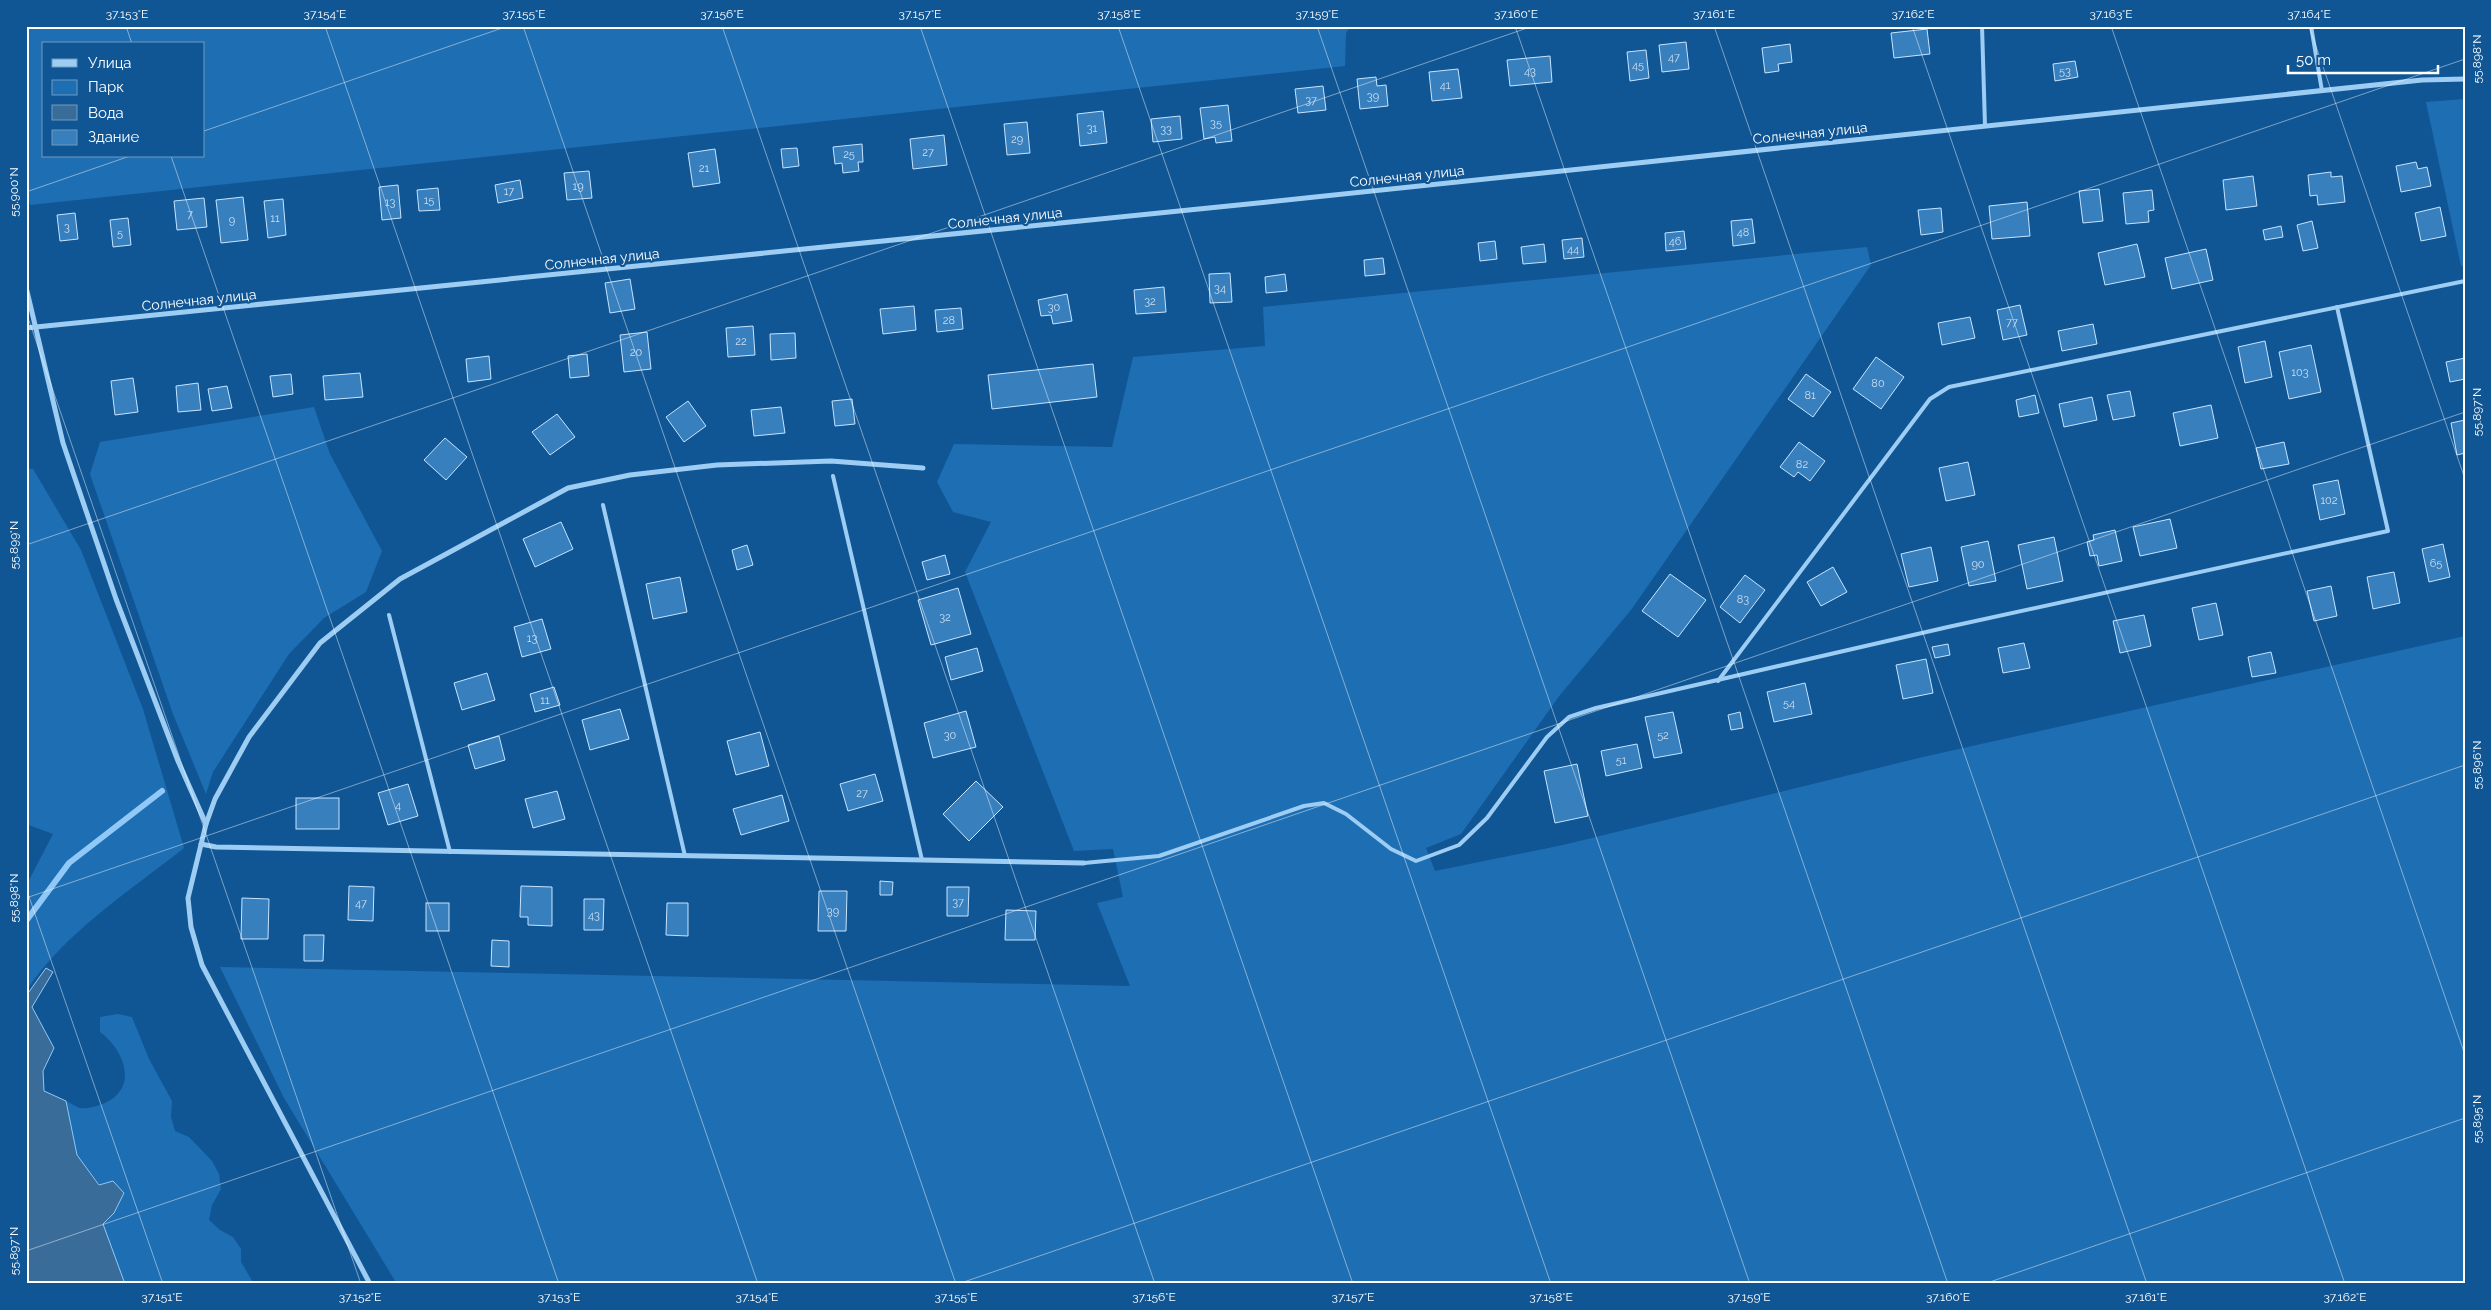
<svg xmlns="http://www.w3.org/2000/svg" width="2491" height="1310" font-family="Raleway,sans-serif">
  <rect width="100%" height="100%" fill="#105695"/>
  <g fill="#1e6eb3" fill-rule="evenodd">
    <path d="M26,26H1351L1346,33L1345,66L30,205L26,189ZM44,44H204V156H44Z"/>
    <polygon points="2465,99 2465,265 2461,266 2426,102"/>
    <polygon points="1867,247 1871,265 1631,610 1560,695 1461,834 1426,848 1435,871 1563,845 1923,757 2465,636 2465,1284 397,1284 284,1098 220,967 1130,986 1097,903 1123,897 1113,849 1074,851 965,572 991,522 953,512 937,482 954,444 1112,447 1133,357 1265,346 1263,307"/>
    <polygon points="314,407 330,454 382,551 366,592 324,618 289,654 213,772 206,794 173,714 90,474 100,442"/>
    <path d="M26,469H33L81,550L143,709L184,848C130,891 65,932 26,991V886L53,834L26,824Z"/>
    <path d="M118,1014L132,1017L149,1059L172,1101L171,1117L175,1131L189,1137L212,1161L219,1174L221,1189L212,1205L209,1220L220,1230L233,1237L241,1249V1262L254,1284L122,1282L102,1223L114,1213L100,1185L77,1155L66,1101C71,1103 76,1107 80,1108C86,1109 94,1107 100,1105C139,1092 127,1052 100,1032V1017Z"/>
  </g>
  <polygon fill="#3a6c9a" stroke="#90c9f7" points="46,968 53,972 32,1007 54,1048 43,1071 44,1091 66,1101 77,1155 99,1185 113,1181 124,1193 114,1213 103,1224 125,1284 26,1284 26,996"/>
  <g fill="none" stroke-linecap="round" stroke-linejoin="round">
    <polyline stroke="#90c9f7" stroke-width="6" points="26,921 69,863 162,791"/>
  </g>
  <g fill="#387fbe" stroke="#c6e4fe">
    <polygon points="1927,29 1930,54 1894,58 1891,33"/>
    <polygon points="1686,42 1689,69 1662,72 1659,45"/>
    <polygon points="1790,44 1792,62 1778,64 1779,71 1765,73 1762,48"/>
    <polygon points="1646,50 1649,78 1630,81 1627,52"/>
    <polygon points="1550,56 1552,82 1510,86 1507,60"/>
    <polygon points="2075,61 2078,77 2055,81 2053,64"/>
    <polygon points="1458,69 1462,98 1432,101 1429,72"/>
    <polygon points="1376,77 1377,86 1386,85 1388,106 1360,109 1357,79"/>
    <polygon points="1323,86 1326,110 1298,113 1295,89"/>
    <polygon points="1228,105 1232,141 1216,143 1215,137 1204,139 1200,108"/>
    <polygon points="1103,111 1107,143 1080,146 1077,114"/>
    <polygon points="1180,116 1182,139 1153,142 1151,119"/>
    <polygon points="1027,122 1030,153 1007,155 1004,124"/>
    <polygon points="944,135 947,165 913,169 910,139"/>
    <polygon points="862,144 863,162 858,162 859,171 843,173 842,163 835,164 833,147"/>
    <polygon points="797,148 799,166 783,168 781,149"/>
    <polygon points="715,149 720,183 693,187 688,153"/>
    <polygon points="2416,162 2418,169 2427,167 2431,186 2401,192 2396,166"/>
    <polygon points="589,171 592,198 567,200 564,173"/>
    <polygon points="2331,172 2331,177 2342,176 2345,202 2318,205 2317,195 2310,196 2308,175"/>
    <polygon points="2253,176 2257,206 2226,210 2223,180"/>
    <polygon points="520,180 523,198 498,203 495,185"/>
    <polygon points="398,185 401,218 382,220 379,187"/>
    <polygon points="438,188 440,210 419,211 417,190"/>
    <polygon points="2099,189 2103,221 2083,223 2079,191"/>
    <polygon points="2152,190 2154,210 2148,211 2149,222 2126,224 2123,193"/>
    <polygon points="243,197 248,240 221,243 216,200"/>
    <polygon points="204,198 207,227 177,230 174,201"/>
    <polygon points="283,199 286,235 268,238 264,201"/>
    <polygon points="2027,202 2030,236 1992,239 1989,206"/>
    <polygon points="2440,207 2446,236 2421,241 2415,213"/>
    <polygon points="1941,208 1943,232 1921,235 1918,210"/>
    <polygon points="75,213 78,239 60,241 57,215"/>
    <polygon points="128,218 131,245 113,247 110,220"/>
    <polygon points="1752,219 1755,243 1733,246 1731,221"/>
    <polygon points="2312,221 2318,248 2303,251 2297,225"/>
    <polygon points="2281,226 2283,237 2265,240 2263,230"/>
    <polygon points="1684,231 1686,249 1666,251 1665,233"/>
    <polygon points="1582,238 1584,257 1564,259 1562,240"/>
    <polygon points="1495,241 1497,259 1480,261 1478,243"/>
    <polygon points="1544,244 1546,262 1523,264 1521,247"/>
    <polygon points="2137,244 2145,277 2105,285 2098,253"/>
    <polygon points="2206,249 2213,280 2172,289 2165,258"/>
    <polygon points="1383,258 1385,274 1365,276 1364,260"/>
    <polygon points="1230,273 1232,302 1210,303 1209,274"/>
    <polygon points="1285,274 1287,291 1266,293 1265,277"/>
    <polygon points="630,279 635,309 610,313 605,283"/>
    <polygon points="1164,287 1166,312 1136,314 1134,290"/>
    <polygon points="1067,294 1072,321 1053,324 1051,315 1041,316 1038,300"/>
    <polygon points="2020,305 2027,335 2003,340 1997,310"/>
    <polygon points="914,306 916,330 883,334 880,309"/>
    <polygon points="961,308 963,329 937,332 935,310"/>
    <polygon points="1970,317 1975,338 1942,345 1938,323"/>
    <polygon points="2093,324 2097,344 2062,351 2058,331"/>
    <polygon points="753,326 755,355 728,357 726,328"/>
    <polygon points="647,332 651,369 624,372 620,335"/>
    <polygon points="795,333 796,358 771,360 770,334"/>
    <polygon points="2265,341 2272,377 2245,383 2238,347"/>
    <polygon points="2311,345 2321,392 2289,399 2279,352"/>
    <polygon points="587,354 589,376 570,378 568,356"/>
    <polygon points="489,356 491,379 468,382 466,359"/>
    <polygon points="1876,357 1904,377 1881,409 1853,389"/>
    <polygon points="2465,358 2465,379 2450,382 2446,362"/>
    <polygon points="1093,364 1097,397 992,409 988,375"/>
    <polygon points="360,373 363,397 325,400 323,376"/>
    <polygon points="291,374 293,394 273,397 270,376"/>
    <polygon points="1806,374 1831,392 1813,417 1788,399"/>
    <polygon points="133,378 138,412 115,415 111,381"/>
    <polygon points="198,383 201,410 178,412 176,386"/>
    <polygon points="227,386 232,408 212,411 208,389"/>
    <polygon points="2130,391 2135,416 2113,420 2107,395"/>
    <polygon points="2035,395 2039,413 2019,417 2016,400"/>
    <polygon points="2092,397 2097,420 2064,427 2059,404"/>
    <polygon points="852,399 855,424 835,426 832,401"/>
    <polygon points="688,401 706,426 684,442 666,417"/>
    <polygon points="2211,405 2218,438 2180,446 2173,413"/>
    <polygon points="781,407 785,433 754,436 751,410"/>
    <polygon points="557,414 575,437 550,455 532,432"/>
    <polygon points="2465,420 2465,453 2457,455 2451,423"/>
    <polygon points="445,438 467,457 446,480 424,460"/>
    <polygon points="1799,442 1825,461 1810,481 1798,472 1794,477 1780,467"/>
    <polygon points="2284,442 2289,464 2261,469 2256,448"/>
    <polygon points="1968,462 1975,495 1946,501 1939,468"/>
    <polygon points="2338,480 2345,514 2320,520 2313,485"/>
    <polygon points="2170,519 2177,548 2140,556 2133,527"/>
    <polygon points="561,522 573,549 535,567 523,539"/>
    <polygon points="2115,530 2122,561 2099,566 2097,555 2090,556 2087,542 2094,540 2093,535"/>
    <polygon points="2054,537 2063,581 2027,589 2018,545"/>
    <polygon points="1988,541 1996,581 1969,586 1961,547"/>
    <polygon points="2443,544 2450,577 2429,582 2422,549"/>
    <polygon points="747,545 753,565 737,570 732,550"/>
    <polygon points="1931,547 1938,581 1909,587 1901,554"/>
    <polygon points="945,555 950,574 927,580 922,562"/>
    <polygon points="1833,567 1847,592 1821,606 1807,582"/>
    <polygon points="2394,572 2400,603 2373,609 2367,577"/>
    <polygon points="1670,574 1706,600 1678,637 1642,611"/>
    <polygon points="1745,575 1765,590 1740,623 1720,607"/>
    <polygon points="680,577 687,612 653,619 646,584"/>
    <polygon points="2331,586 2337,616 2314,621 2307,591"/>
    <polygon points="958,588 971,634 931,645 918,600"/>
    <polygon points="2216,603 2223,635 2199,640 2192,608"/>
    <polygon points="2144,615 2151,646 2120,653 2113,621"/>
    <polygon points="542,619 551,649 522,657 514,627"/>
    <polygon points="2024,643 2030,668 2003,673 1998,648"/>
    <polygon points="1948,644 1950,655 1935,658 1932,647"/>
    <polygon points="977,648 983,671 951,680 945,657"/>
    <polygon points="2271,652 2276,673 2252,677 2248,657"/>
    <polygon points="1926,659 1933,693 1903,699 1896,665"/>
    <polygon points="487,673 495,700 462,710 454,683"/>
    <polygon points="1805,683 1812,714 1774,722 1767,692"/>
    <polygon points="554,687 560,705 535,712 530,694"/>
    <polygon points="620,709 629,739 590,750 582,720"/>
    <polygon points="966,711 976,747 933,758 924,723"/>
    <polygon points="1673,712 1682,753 1654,758 1645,717"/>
    <polygon points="1740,712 1743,728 1731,730 1728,715"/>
    <polygon points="760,732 769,766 736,775 727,741"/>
    <polygon points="499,736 505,760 475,769 468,745"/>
    <polygon points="1637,744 1642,768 1606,776 1601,751"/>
    <polygon points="1577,764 1588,816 1555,823 1544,771"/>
    <polygon points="875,774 883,801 848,811 840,784"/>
    <polygon points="976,781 1003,807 969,841 943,814"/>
    <polygon points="408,784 418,816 388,825 378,793"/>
    <polygon points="557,791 565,819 533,828 525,799"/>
    <polygon points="782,795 789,821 741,835 733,809"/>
    <rect x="296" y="798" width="43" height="31"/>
    <polygon points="880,881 893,882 892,895 880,895"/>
    <polygon points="349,886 374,887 373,921 348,920"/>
    <polygon points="521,886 552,887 552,926 528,925 528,917 520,917"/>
    <polygon points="947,887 969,887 968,916 947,916"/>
    <polygon points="819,891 847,891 846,931 818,931"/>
    <polygon points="242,898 269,899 268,939 241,939"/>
    <polygon points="584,899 604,899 603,930 584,930"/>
    <rect x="426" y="903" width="23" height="28"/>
    <polygon points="667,903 688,903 688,936 666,935"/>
    <polygon points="1006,910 1036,911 1035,940 1005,940"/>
    <polygon points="304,935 324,935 323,961 304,961"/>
    <polygon points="492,940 509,941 509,967 491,966"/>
  </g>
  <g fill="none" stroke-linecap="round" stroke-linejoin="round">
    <g stroke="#9ecdf4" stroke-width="4">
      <polyline points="1982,26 1985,126"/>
      <polyline points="2311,26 2322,91"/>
      <polyline points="833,476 922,860"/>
      <polyline points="603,505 685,856"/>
      <polyline points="389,615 450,852"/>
      <polyline points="1718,681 1930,399 1949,387 2465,281"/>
      <polyline points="1084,863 1159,856 1304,806 1324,803 1346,814 1391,849 1416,861 1459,845 1487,818 1547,737 1569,717 1596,708 1948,627 2388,531 2337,307"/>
    </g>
    <g stroke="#9ecdf4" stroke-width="5">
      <polyline points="26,287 63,443 116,599 178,761 206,824 188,898 191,927 202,965 370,1284"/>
      <polyline points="26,328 1268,202 2422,80 2465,79"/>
      <polyline points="206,824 215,799 249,737 320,643 400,579 568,488 630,475 717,465 831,461 923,468"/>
      <polyline points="201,844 216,847 1084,863"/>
    </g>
  </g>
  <path fill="none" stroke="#fff" stroke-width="1" stroke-opacity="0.45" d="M126,26L132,44M325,26L758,1284M523,26L956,1284M722,26L1155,1284M920,26L1353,1284M1118,26L1551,1284M1317,26L1750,1284M1515,26L1948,1284M1714,26L2147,1284M1912,26L2345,1284M2111,26L2465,1055M2309,26L2465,479M204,131L508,26M171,156L559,1284M26,192L130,156M26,312L361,1284M26,545L1533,26M26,888L163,1284M26,898L2465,59M26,1251L2465,412M958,1284L2465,765M1984,1284L2465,1118"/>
  <g text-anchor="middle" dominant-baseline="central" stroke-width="4.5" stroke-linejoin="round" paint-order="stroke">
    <g font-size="11" fill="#cddfef">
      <text x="1674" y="57">47</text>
      <text x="1638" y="65">45</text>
      <text x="1530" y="71">43</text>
      <text x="2065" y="71">53</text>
      <text x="1445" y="85">41</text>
      <text x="1373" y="96">39</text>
      <text x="1311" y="100">37</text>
      <text x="1216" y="123">35</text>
      <text x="1092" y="128">31</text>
      <text x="1166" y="129">33</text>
      <text x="1017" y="139">29</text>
      <text x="928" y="152">27</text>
      <text x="849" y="154">25</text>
      <text x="704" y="168">21</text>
      <text x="578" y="186">19</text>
      <text x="509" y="191">17</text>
      <text x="429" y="200">15</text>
      <text x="390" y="202">13</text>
      <text x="190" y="214">7</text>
      <text x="275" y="218">11</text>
      <text x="232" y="220">9</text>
      <text x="67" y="227">3</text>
      <text x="1743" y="232">48</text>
      <text x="120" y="233">5</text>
      <text x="1675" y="241">46</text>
      <text x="1573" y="249">44</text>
      <text x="1220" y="288">34</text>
      <text x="1150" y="301">32</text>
      <text x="1054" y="307">30</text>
      <text x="949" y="320">28</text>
      <text x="2012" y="322">77</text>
      <text x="741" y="341">22</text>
      <text x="636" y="352">20</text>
      <text x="2300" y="372">103</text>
      <text x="1878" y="383">80</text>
      <text x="1810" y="395">81</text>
      <text x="1802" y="464">82</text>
      <text x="2329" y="500">102</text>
      <text x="2436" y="563">65</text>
      <text x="1978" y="564">90</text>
      <text x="1743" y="599">83</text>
      <text x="945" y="617">32</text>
      <text x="532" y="638">13</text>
      <text x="545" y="700">11</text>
      <text x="1789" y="703">54</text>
      <text x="950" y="735">30</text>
      <text x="1663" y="735">52</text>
      <text x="1621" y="760">51</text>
      <text x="862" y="793">27</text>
      <text x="398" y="805">4</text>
      <text x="958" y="902">37</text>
      <text x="361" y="903">47</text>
      <text x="833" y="911">39</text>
      <text x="594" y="915">43</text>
    </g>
    <g font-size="14" fill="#fff" stroke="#105695">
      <text transform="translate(1810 133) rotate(-6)">Солнечная улица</text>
      <text transform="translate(1407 176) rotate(-6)">Солнечная улица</text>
      <text transform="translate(1005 218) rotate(-6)">Солнечная улица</text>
      <text transform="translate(602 259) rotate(-6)">Солнечная улица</text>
      <text transform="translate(199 300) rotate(-6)">Солнечная улица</text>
    </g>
  </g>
  <rect width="2491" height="1310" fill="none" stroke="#105695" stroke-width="55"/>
  <rect x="42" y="42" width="162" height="115" fill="#105695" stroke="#709abf"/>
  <rect x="52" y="59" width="25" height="8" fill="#9ecdf4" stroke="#709abf"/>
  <text x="88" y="68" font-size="15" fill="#ffffff">Улица</text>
  <rect x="52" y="80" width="25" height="15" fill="#1e6eb3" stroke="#709abf"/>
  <text x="88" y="92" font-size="15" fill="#ffffff">Парк</text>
  <rect x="52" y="105" width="25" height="15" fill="#3a6c9a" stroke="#709abf"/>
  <text x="88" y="118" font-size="15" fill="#ffffff">Вода</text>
  <rect x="52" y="130" width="25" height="15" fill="#387fbe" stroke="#709abf"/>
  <text x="88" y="142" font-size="15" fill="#ffffff">Здание</text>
  <path d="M2288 65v8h150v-8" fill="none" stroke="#ffffff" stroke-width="2.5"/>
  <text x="2296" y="65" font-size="15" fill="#ffffff" stroke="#105695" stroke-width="4" paint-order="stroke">50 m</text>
  <rect x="28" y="28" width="2436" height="1254" fill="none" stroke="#fff" stroke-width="2"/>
  <g font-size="12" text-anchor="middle" fill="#fff">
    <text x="127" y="18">37.153°E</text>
    <text x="325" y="18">37.154°E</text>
    <text x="524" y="18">37.155°E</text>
    <text x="722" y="18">37.156°E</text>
    <text x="920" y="18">37.157°E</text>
    <text x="1119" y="18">37.158°E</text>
    <text x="1317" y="18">37.159°E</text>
    <text x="1516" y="18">37.160°E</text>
    <text x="1714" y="18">37.161°E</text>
    <text x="1913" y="18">37.162°E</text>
    <text x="2111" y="18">37.163°E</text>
    <text x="2309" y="18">37.164°E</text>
    <text transform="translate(2477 59) rotate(-90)" y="4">55.898°N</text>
    <text transform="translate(14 192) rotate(-90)" y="4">55.900°N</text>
    <text transform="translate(2477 412) rotate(-90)" y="4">55.897°N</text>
    <text transform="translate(14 545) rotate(-90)" y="4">55.899°N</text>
    <text transform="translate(2477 765) rotate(-90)" y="4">55.896°N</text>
    <text transform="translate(14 898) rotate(-90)" y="4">55.898°N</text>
    <text transform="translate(2477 1119) rotate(-90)" y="4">55.895°N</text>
    <text transform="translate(14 1251) rotate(-90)" y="4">55.897°N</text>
    <text x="162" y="1301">37.151°E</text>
    <text x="360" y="1301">37.152°E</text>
    <text x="559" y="1301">37.153°E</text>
    <text x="757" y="1301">37.154°E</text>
    <text x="956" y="1301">37.155°E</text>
    <text x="1154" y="1301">37.156°E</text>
    <text x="1353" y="1301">37.157°E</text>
    <text x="1551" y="1301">37.158°E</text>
    <text x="1749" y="1301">37.159°E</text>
    <text x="1948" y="1301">37.160°E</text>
    <text x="2146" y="1301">37.161°E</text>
    <text x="2345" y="1301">37.162°E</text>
  </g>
</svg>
